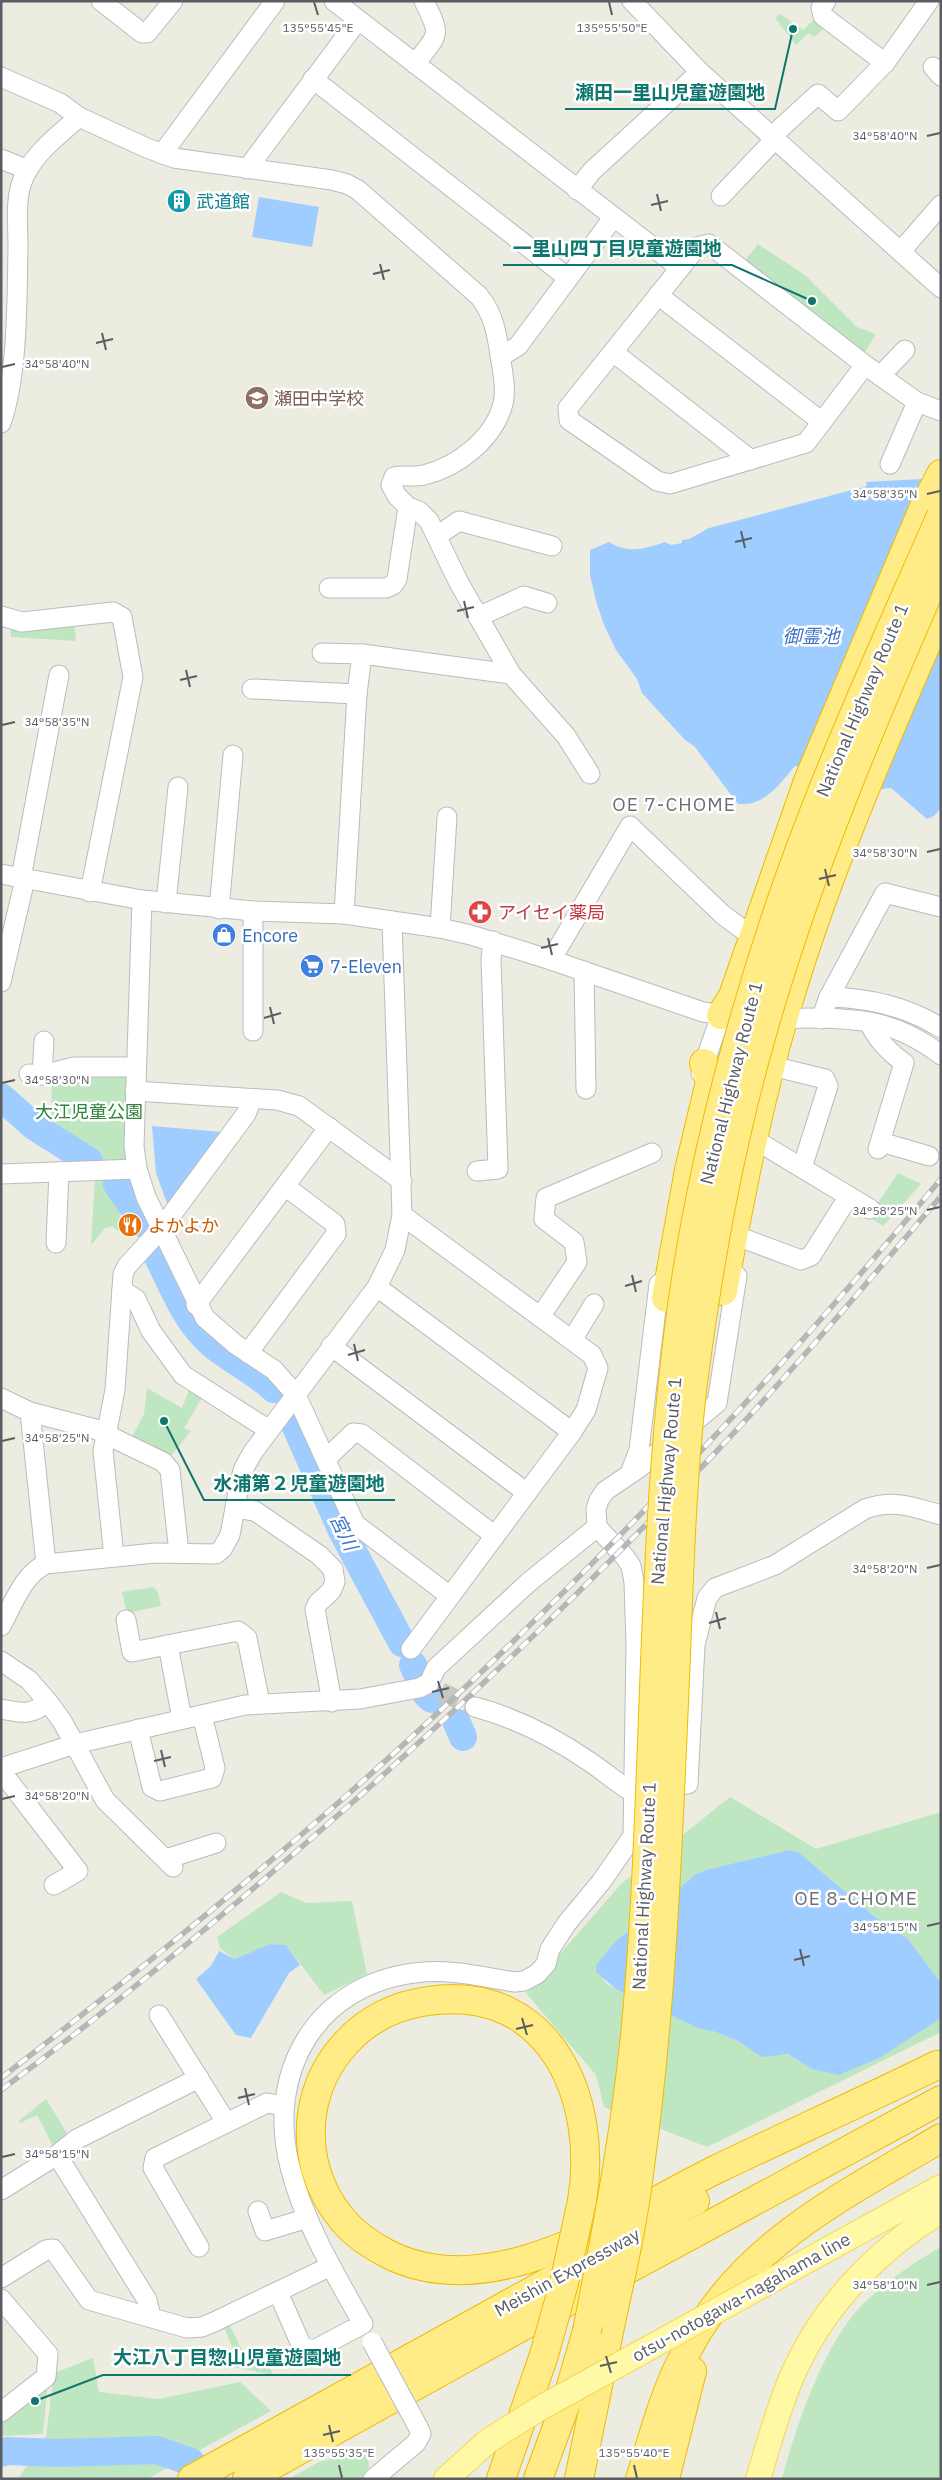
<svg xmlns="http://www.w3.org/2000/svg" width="942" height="2480" font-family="'IBM Plex Sans','Noto Sans JP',sans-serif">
  <rect width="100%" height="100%" fill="#edece1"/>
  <g fill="#bde6c1">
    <polygon points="780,14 803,30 814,20 821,24 822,30 814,37 809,33 796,45 775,18"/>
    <polygon points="758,244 805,275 857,327 876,334 863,355 743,263"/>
    <polygon points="74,622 76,641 11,637 11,628"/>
    <polygon points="120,1074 127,1079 125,1147 129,1160 98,1163 51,1131 52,1082 77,1075"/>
    <polygon points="898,1173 921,1184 883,1226 869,1217"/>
    <polygon points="95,1178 105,1178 121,1195 113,1203 118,1209 127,1238 112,1226 105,1228 91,1245"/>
    <polygon points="147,1388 182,1408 190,1388 203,1396 184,1428 191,1431 170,1457 131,1439 144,1414"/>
    <polygon points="153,1587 158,1592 161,1606 127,1613 122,1592"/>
    <polygon points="730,1797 816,1849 941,1812 941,1983 908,1939 874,1916 803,1856 789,1850 706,1870 627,1931 596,1965 606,1983 616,1989 697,2028 716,2032 738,2041 762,2056 788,2054 812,2069 913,2034 941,2018 941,2032 707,2147 604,2107 596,2075 526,1993 621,1884"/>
    <polygon points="281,1892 306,1903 352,1901 367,1974 324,1995 286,1945 270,1944 235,1959 220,1948 217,1937"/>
    <polygon points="46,2099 68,2135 53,2146 37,2115 20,2123 19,2121"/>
    <path d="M941,2247V2479H782C796,2425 823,2347 861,2306C885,2282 912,2264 941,2247Z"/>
    <polygon points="228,2322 245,2356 262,2349 273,2375 223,2365 237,2359 223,2325"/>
    <polygon points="93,2358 99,2392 159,2399 240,2382 271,2411 147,2479 18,2479 46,2436 54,2373"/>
    <polygon points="48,2380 43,2434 1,2436 1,2421"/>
    <polygon points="367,2450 369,2467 361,2479 289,2479 319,2462"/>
  </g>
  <g fill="#a0cdff">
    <polygon points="259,197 319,207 312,247 252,237"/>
    <path d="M922,479L926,487L941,544V808L934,816L927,819L891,788L875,790L795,766C779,784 766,806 738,804L695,747L684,739L642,693L637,679L616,650L604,625L596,601L590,575V550L609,542C627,554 646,549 665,542L671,545L682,543V540L689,539L709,528L867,486L866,482Z"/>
    <polygon points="152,1126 222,1132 168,1206 156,1173"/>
    <polygon points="789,1850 797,1852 803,1856 874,1916 908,1939 941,1983 941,2018 881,2057 839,2075 812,2069 788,2054 762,2057 738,2041 716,2032 697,2028 616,1989 596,1972 596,1965 616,1941 695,1875 706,1870"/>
    <polygon points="270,1944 286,1945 300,1965 289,1973 251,2038 236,2035 196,1979 211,1966 219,1951 235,1959"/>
  </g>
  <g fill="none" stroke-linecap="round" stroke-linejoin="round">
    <g stroke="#a0cdff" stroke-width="28">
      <polyline points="1,1097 35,1127 89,1161"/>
      <polyline points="117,1184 144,1224"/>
      <path d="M158,1257C173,1287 185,1321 212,1344C232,1361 255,1371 274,1389"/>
      <polyline points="292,1418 342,1531 402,1643"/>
      <polyline points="413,1665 419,1678"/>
      <polyline points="427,1695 432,1699"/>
      <polyline points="457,1723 463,1737"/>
      <polyline points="1,2453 7,2451 58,2453 157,2450 191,2462"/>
    </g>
    <polyline stroke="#c8c8c2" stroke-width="19" stroke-dasharray="19 9" stroke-linecap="butt" points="441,1692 475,1707"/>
    <g stroke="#b9bbc1" stroke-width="21">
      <g id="minor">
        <polyline points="101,1 142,33 147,33 173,1"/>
        <polyline points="334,1 680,268"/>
        <polyline points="632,1 700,72 941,288"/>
        <polyline points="826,1 821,8 823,16 885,63"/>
        <path d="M415,64C439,32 442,38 424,1"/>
        <polyline points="933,67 941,76"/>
        <polyline points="1,77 60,103 79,117"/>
        <polyline points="313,79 568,278"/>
        <polyline points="772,136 818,94 838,111 885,63 929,1"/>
        <polyline points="162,154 275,1"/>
        <polyline points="1,159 28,170"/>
        <polyline points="247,169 358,20"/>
        <polyline points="577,190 592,171 700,72"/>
        <polyline points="721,196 775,139"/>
        <polyline points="901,251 941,205"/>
        <polyline points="658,295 822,422"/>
        <polyline points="613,352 751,460"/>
        <polyline points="500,357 518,346 613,218"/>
        <polyline points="865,365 806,443 670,484 657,481 569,420 568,408 697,247 709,244 865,365 917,402 941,411"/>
        <polyline points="880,376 905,350"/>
        <path d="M1,423C18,375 17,299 18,246C18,226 15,201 22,182C31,155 59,135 79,117L147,148L174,158L332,180L347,184L358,190L479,296C495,316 497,336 501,361C503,375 507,392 502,407C492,440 457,467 424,475C413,478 405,474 394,477L391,485L397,496L408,507L419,511L429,521L459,583L511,674L566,736L590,774"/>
        <polyline points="890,464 917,402"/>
        <polyline points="437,536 459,521 552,546"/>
        <polyline points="329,588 386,588 393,585 397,579 408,507"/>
        <polyline points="1,616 22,622 113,612 122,617 133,677 90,892"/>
        <polyline points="478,617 524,596 547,603"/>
        <polyline points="322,653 362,654"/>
        <polyline points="252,689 357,694"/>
        <polyline points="1,874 142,900 253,911 344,914 440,928 471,935 551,960 703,1012 732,1016"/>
        <polyline points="21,878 59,675"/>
        <polyline points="142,900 134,1146 137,1169 146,1197 205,1318 235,1344 274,1370 296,1395 355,1524 450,1596"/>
        <polyline points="166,903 178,787"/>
        <polyline points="219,909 233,755"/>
        <polyline points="344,914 357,694 362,654 511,674"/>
        <polyline points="440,928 447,817"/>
        <polyline points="551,960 630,826 723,915 753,937"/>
        <polyline points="584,971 586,1089"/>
        <polyline points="1,982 25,879"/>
        <path d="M829,997C868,998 908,1007 941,1028"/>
        <path d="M772,1019C784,1020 795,1018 807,1018C860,1018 897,1021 941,1055"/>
        <polyline points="821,1019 829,997 885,893 941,907"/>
        <path d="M869,1022C876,1039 889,1052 904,1063L878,1149"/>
        <polyline points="253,1031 253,911"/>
        <polyline points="780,1068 825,1079 828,1086 802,1168"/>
        <polyline points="701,1073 721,1015"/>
        <polyline points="29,1074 42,1075 74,1067 135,1067"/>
        <polyline points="42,1075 44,1041"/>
        <polyline points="135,1091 277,1100 299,1106 402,1181"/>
        <polyline points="881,1142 929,1156"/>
        <polyline points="762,1144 870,1209"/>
        <polyline points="477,1171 498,1169 491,959 493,941"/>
        <polyline points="1,1174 137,1169"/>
        <polyline points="402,1215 592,1355 598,1368 586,1410 572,1432 411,1649"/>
        <polyline points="742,1238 801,1260 811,1256 849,1196"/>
        <polyline points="56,1243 59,1172"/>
        <polyline points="377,1287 572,1432"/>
        <polyline points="122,1290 136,1299 151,1331 183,1375 269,1430"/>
        <polyline points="196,1305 329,1127"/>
        <polyline points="540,1317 577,1262 574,1242 544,1219 546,1198 652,1153"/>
        <polyline points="572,1340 594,1304"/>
        <polyline points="331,1346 527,1493"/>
        <polyline points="248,1353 336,1234 335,1224 285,1186"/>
        <polyline points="1,1398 30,1412 95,1429 163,1462 170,1470 179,1553"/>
        <polyline points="30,1412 46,1564"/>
        <polyline points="326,1459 353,1433 362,1434 495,1536"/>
        <polyline points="631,1471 639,1450 659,1284"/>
        <polyline points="235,1508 255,1511 319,1555 333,1569 335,1582 331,1591 318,1603 315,1609 332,1702"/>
        <polyline points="114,1557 103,1451 115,1390 123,1274 127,1266 161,1229 246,1114 252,1099"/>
        <polyline points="126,1620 132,1652 238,1631 247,1638 260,1703"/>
        <path d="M1,1626C13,1605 23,1574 46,1564L155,1553L216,1554L222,1549L230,1535L240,1481L244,1468L253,1452L377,1287L395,1250L402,1215L392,921"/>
        <polyline points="168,1645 182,1719"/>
        <polyline points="1,1661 29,1680 48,1702 62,1721 105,1800 173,1867"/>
        <path d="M475,1707C516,1718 555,1738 590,1762C605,1772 618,1784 634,1793L688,1784L695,1645L707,1598L715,1588L775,1565L865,1509C895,1499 912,1507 941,1515"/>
        <path d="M1,1709C22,1713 30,1716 48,1702"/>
        <polyline points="138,1729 152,1787 160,1791 212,1778 215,1768 202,1715"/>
        <polyline points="1,1768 75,1744 245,1705 360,1699 419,1688 429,1683 436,1668 529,1582 597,1527"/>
        <polyline points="1,1771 78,1871 54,1885"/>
        <polyline points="166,1859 216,1843"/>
        <polyline points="159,2015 226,2122"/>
        <polyline points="57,2155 147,2300 151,2317"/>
        <polyline points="1,2190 57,2155 77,2139 199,2078"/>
        <polyline points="258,2211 265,2231 308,2218"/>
        <polyline points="199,2247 153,2168 155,2158 267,2103 284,2106"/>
        <polyline points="1,2278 46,2250 53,2249 89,2300 187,2328 202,2327 214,2322 331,2266"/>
        <path d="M278,2292L302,2347L314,2350L363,2324C335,2274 304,2223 290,2167C266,2073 315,1986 414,1973C449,1968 482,1977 515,1982L524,1981L537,1974L546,1964L550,1949L567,1923L601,1882L633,1836L636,1645L634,1582L631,1566L625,1557L597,1527L596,1509L599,1500L605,1491L639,1468L717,1403L737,1276"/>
        <polyline points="1,2299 48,2354 46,2377 1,2412"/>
        <polyline points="373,2479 416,2443 421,2434 418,2427"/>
      </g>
    </g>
    <g stroke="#f5d753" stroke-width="26">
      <g id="major">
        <polyline points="763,2285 941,2187"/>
        <polyline points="446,2479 488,2441"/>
        <path d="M758,2479C768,2446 777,2413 790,2381C820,2309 875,2251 941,2211"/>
      </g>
    </g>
    <g stroke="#efbb00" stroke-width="30">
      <g id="highway">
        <polyline points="721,1015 733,996 808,781 924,507 941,474"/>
        <path d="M723,1291C741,1191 761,1090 791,993C831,861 887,736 941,610"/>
        <polyline points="666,1298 689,1170 710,1082 704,1063"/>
        <path d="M582,2201C599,2099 550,1983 428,2001C397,2005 368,2019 347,2042C328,2062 316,2087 312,2114C307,2152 317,2189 342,2219C354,2234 369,2244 386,2253C492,2309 623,2215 717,2169C790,2134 864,2101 937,2065"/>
        <polyline points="192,2479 695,2201"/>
        <polyline points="247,2479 532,2321 941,2100"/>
        <polyline points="501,2479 544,2355"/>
        <polyline points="538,2479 567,2400 587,2331"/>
        <polyline points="579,2479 612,2317"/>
        <path d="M640,2479C653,2437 664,2393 685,2354C741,2245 840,2198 941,2138"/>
        <polyline points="665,2479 692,2371"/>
      </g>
    </g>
    <use href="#minor" stroke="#fff" stroke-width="19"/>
    <use href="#major" stroke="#fff9a5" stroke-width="24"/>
    <use href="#highway" stroke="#ffec87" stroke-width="28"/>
    <g stroke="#b5b6b6" stroke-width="5.5">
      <g id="rail">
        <path d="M1,2078C119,1987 234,1894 346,1796C560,1607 758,1399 941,1179"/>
        <path d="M1,2090C120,2002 234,1907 345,1809C474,1695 599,1576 717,1451C794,1369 868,1282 941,1196"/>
      </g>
    </g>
    <use href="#rail" stroke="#fff" stroke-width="4" stroke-dasharray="11" stroke-linecap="butt"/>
    <g stroke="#b9bbc1" stroke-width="21" stroke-linecap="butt">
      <polyline id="minor-bridge" points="372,2342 418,2427"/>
    </g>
    <g stroke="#f5d753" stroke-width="26" stroke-linecap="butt">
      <polyline id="major-bridge" points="488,2441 537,2410 763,2285"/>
    </g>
    <g stroke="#efbb00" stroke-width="30" stroke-linecap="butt">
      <g id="highway-bridge">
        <path d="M612,2317C623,2267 634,2217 640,2166C662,2004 668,1842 675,1679C679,1583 681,1487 692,1391C707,1272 728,1152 761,1037C807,874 873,719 941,564"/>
        <path d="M587,2331C607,2230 626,2129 636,2026C658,1786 649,1545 682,1306C700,1177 733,1047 774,923C820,784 882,650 941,516"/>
        <polyline points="544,2355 564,2283 582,2201"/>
      </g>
    </g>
    <use href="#minor-bridge" stroke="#fff" stroke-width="19"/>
    <use href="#major-bridge" stroke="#fff9a5" stroke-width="24"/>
    <use href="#highway-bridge" stroke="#ffec87" stroke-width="28"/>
  </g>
  <path fill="none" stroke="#5a5d63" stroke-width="2" d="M314,2L318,15M609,2L612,15M927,136L940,133M657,194L661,211M651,205L668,201M380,264L384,280M373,274L390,270M102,333L106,350M96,343L113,339M2,367L15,364M927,494L940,491M741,531L745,548M735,542L752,538M464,601L468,618M457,611L474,607M186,670L190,687M180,680L197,676M2,725L15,722M927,852L940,849M825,869L829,886M819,879L836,875M548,938L552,955M541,948L558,944M270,1007L274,1024M264,1018L281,1013M2,1083L15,1080M927,1210L940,1207M632,1275L636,1292M625,1286L642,1281M354,1344L358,1361M348,1355L365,1350M2,1441L15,1438M927,1568L940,1565M716,1612L720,1629M709,1623L726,1618M438,1681L443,1698M432,1692L449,1688M161,1750L165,1767M154,1761L171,1757M2,1799L15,1796M927,1926L940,1923M800,1949L804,1966M794,1960L810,1956M522,2018L527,2035M516,2029L533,2025M245,2088L249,2105M238,2098L255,2094M2,2157L15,2154M927,2285L940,2282M606,2356L611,2373M600,2366L617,2362M329,2425L333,2442M323,2435L340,2431M339,2465L342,2478M634,2465L637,2478"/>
  <defs>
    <g id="building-disc" transform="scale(1.25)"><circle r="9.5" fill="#0f9aa8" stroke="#fff"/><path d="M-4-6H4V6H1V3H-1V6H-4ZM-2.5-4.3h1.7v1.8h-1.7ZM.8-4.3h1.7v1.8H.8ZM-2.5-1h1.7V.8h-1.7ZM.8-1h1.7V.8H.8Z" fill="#fff"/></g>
    <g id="school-disc" transform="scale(1.25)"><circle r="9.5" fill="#8d6e63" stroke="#fff"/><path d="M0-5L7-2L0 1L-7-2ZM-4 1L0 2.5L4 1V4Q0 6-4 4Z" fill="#fff"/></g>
    <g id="pharmacy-disc" transform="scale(1.25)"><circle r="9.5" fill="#e0444e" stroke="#fff"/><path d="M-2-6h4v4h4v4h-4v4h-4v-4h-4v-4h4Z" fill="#fff"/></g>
    <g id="shop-disc" transform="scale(1.25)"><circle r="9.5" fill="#3f7fe0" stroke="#fff"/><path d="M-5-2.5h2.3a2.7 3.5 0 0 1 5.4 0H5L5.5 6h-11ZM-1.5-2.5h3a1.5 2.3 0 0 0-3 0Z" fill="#fff"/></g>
    <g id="supermarket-disc" transform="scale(1.25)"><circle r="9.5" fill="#3f7fe0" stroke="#fff"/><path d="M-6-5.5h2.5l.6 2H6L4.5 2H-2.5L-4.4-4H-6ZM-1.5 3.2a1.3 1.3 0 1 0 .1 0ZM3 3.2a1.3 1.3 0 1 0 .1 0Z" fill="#fff"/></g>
    <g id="restaurant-disc" transform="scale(1.25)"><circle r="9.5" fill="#e8710a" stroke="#fff"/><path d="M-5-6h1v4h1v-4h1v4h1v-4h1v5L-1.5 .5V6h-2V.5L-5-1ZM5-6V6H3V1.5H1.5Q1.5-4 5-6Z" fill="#fff"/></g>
  </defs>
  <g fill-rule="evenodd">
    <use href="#building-disc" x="179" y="201"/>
    <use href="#school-disc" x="257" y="398"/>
    <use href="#pharmacy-disc" x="480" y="912"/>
    <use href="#shop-disc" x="224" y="935"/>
    <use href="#supermarket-disc" x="312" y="966"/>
    <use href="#restaurant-disc" x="130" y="1225"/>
  </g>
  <g text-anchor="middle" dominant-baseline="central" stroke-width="5" stroke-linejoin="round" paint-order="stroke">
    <g font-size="18" fill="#0d838f" stroke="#fff" text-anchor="start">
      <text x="196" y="201">武道館</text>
    </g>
    <g font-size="18" fill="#785e54" stroke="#fff" text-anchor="start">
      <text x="274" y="398">瀬田中学校</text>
    </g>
    <g font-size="18" fill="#5a5d63" stroke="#fff">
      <text transform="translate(862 700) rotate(-67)">National Highway Route 1</text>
      <text transform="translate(731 1083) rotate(-76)">National Highway Route 1</text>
      <text transform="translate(666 1481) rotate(-85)">National Highway Route 1</text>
      <text transform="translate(644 1886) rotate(-87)">National Highway Route 1</text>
      <text transform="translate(567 2272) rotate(-29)">Meishin Expressway</text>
      <text transform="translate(741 2297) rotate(-29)">otsu-notogawa-nagahama line</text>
    </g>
    <g font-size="18" fill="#be3a42" stroke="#fff" text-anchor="start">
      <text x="498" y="912">アイセイ薬局</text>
    </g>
    <g font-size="18" fill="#366cbe" stroke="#fff" text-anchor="start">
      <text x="242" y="935">Encore</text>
      <text x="330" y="966">7-Eleven</text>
    </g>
    <g font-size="18" fill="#31823d" stroke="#fff">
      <text x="89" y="1111">大江児童公園</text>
    </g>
    <g font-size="18" fill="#c56008" stroke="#fff" text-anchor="start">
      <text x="148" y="1225">よかよか</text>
    </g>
    <g font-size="19" font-style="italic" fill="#4074c5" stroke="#fff">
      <text x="811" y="636">御霊池</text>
      <text transform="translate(344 1532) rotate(64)">宮川</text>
    </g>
    <g font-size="19" letter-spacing="1" fill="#6b6f75" stroke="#fff">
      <text x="674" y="804">OE 7-CHOME</text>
      <text x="856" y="1898">OE 8-CHOME</text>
    </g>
  </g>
  <g font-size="12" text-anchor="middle" fill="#5a5d63" stroke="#fff" stroke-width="5" stroke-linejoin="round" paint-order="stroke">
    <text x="318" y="32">135°55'45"E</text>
    <text x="612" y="32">135°55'50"E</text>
    <text x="885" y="140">34°58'40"N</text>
    <text x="57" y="368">34°58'40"N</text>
    <text x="885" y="498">34°58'35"N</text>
    <text x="57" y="726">34°58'35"N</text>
    <text x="885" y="857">34°58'30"N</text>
    <text x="57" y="1084">34°58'30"N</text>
    <text x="885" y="1215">34°58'25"N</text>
    <text x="57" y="1442">34°58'25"N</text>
    <text x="885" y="1573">34°58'20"N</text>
    <text x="57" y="1800">34°58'20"N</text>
    <text x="885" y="1931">34°58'15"N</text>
    <text x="57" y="2158">34°58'15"N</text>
    <text x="885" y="2289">34°58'10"N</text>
    <text x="339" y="2457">135°55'35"E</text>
    <text x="634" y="2457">135°55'40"E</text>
  </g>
  <path fill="none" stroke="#0f766e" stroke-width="2" d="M793 29L775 109H565M812 301L732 265H503M164 1421L204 1500H395M35 2401L103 2375H351"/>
  <g fill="#0f766e" stroke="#fff" stroke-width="2">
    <circle cx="793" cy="29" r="5"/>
    <circle cx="812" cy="301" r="5"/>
    <circle cx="164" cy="1421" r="5"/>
    <circle cx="35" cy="2401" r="5"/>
  </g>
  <g font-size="19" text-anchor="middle" font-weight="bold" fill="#0f766e" stroke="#fff" stroke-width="5" stroke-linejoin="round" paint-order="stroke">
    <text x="670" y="99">瀬田一里山児童遊園地</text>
    <text x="617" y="255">一里山四丁目児童遊園地</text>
    <text x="299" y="1490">水浦第２児童遊園地</text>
    <text x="227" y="2364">大江八丁目惣山児童遊園地</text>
  </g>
  <rect width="942" height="2480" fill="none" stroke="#5a5d63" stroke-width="5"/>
</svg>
